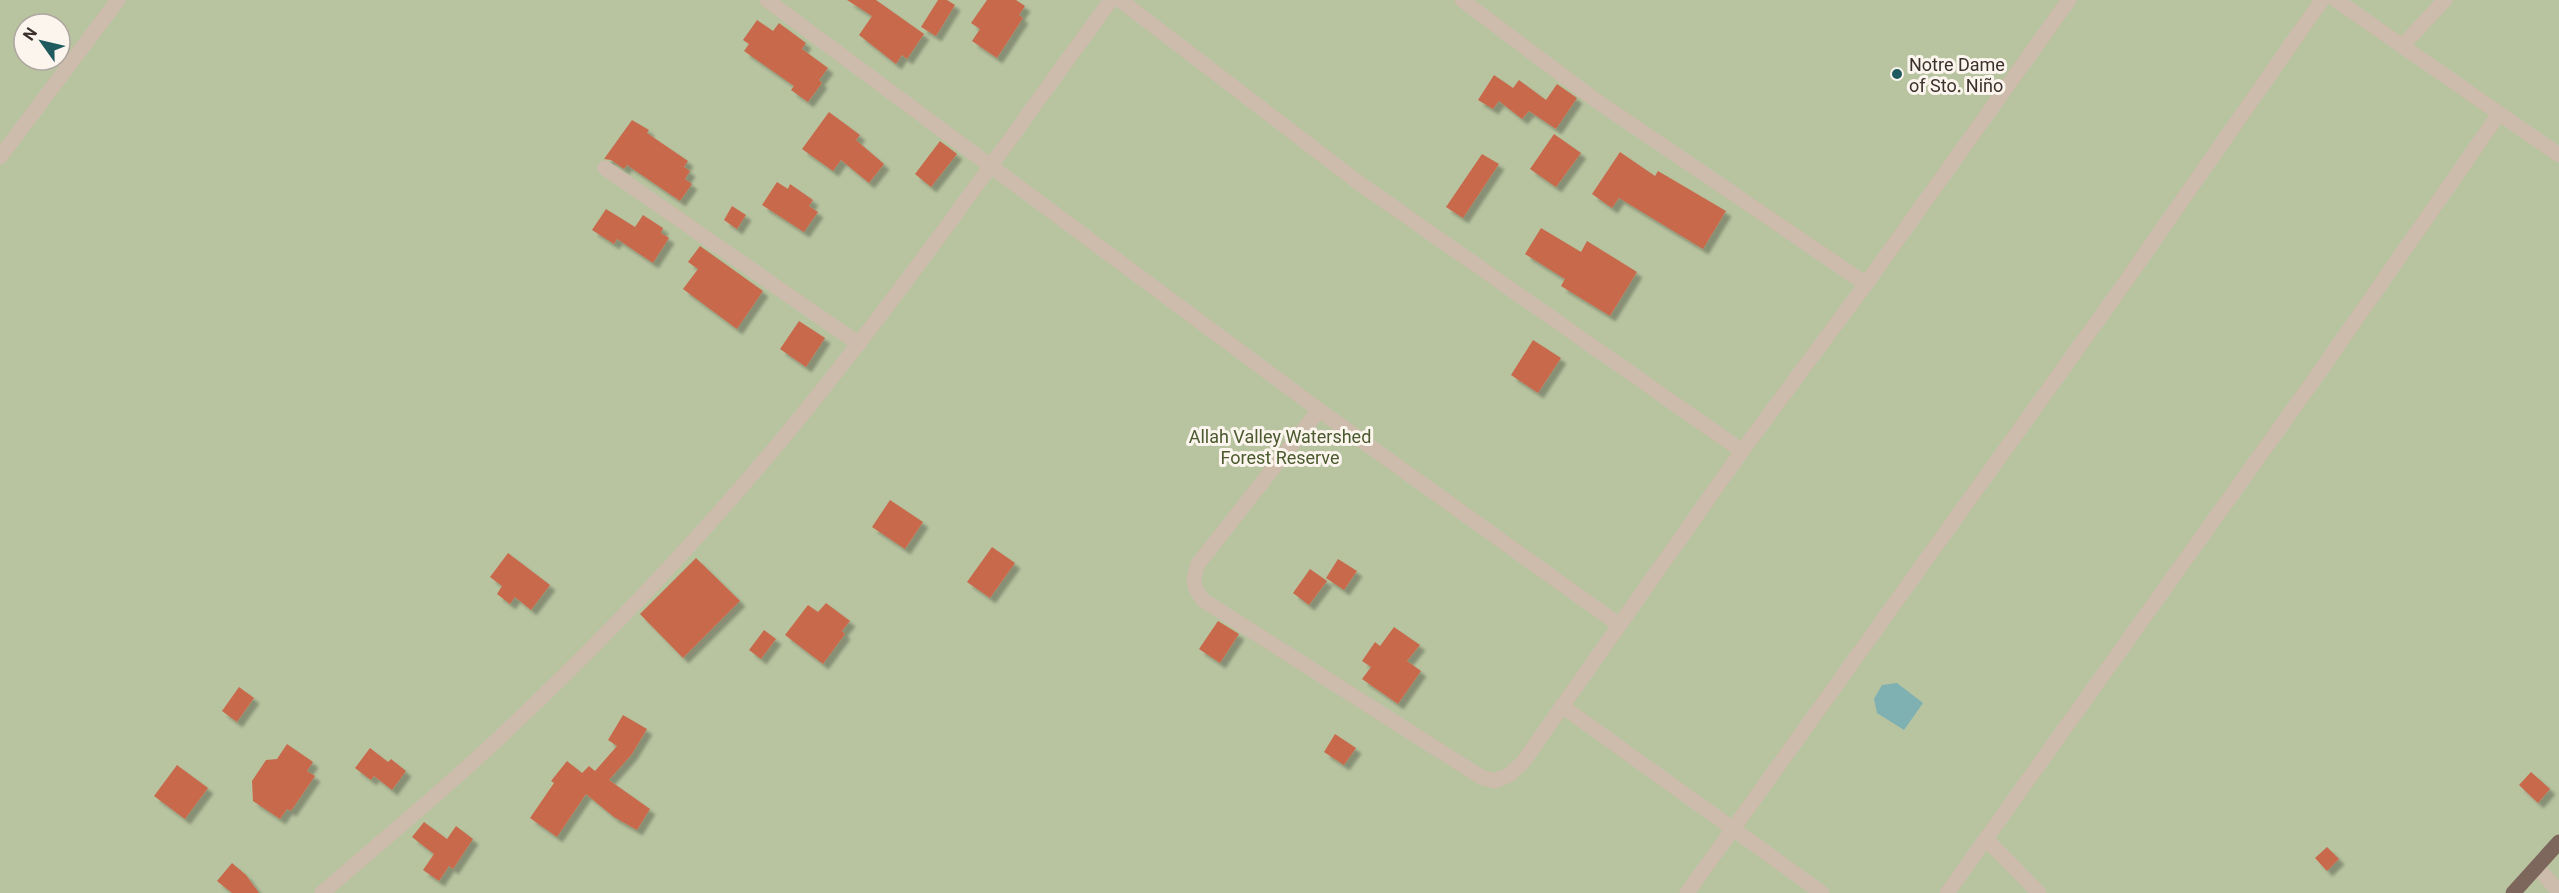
<svg xmlns="http://www.w3.org/2000/svg" width="2559" height="893" font-family="Roboto,sans-serif">
  <defs>
    <filter id="shadow"><feDropShadow dx="5.5" dy="5.5" stdDeviation="1.5" flood-color="#0004"/></filter>
  </defs>
  <rect width="100%" height="100%" fill="#f4ebe1"/>
  <path fill="#b8c4a0" fill-rule="evenodd" d="M0,0H2559V893H0ZM24,24H60V60H24Z"/>
  <polygon fill="#7fb0b2" points="1897,683 1923,703 1904,730 1877,713 1874,699 1882,685"/>
  <g fill="#c8694b" filter="url(#shadow)">
    <polygon points="847,0 876,0 924,34 907,59 902,55 896,64 859,35 872,16"/>
    <polygon points="938,0 947,0 955,5 936,36 921,27"/>
    <polygon points="987,0 1016,0 1025,6 1019,15 1023,18 997,58 972,41 980,29 971,23"/>
    <polygon points="757,20 773,31 779,23 806,43 802,49 828,68 819,80 822,83 808,102 791,90 794,86 744,51 749,44 743,40"/>
    <polygon points="1494,75 1513,88 1519,80 1546,100 1557,84 1577,98 1556,129 1529,111 1522,119 1499,101 1493,109 1478,100"/>
    <polygon points="829,112 860,135 856,140 884,164 869,183 841,160 833,171 802,149"/>
    <polygon points="632,120 649,130 647,133 688,161 684,167 690,171 685,179 692,184 680,201 627,165 624,169 611,160 604,159"/>
    <polygon points="1554,134 1581,153 1556,187 1530,169"/>
    <polygon points="940,141 957,154 931,187 915,174"/>
    <polygon points="1620,152 1655,176 1658,171 1726,211 1703,249 1619,198 1612,208 1592,194"/>
    <polygon points="1482,154 1499,164 1463,218 1446,207"/>
    <polygon points="777,182 788,189 790,184 813,200 809,206 818,212 804,232 762,205"/>
    <polygon points="732,206 746,215 737,229 724,220"/>
    <polygon points="606,209 635,227 643,215 663,228 661,233 669,238 653,263 617,239 614,244 592,230"/>
    <polygon points="1541,228 1581,252 1587,241 1637,272 1610,316 1561,286 1565,279 1525,254"/>
    <polygon points="700,246 763,291 737,329 683,289 698,269 688,262"/>
    <polygon points="799,321 825,338 806,367 780,349"/>
    <polygon points="1533,340 1561,358 1538,393 1511,375"/>
    <polygon points="890,500 923,522 905,549 872,527"/>
    <polygon points="992,547 1015,563 990,598 967,582"/>
    <polygon points="508,553 550,585 531,610 515,597 510,604 497,594 502,586 490,577"/>
    <polygon points="696,558 740,601 683,658 640,614"/>
    <polygon points="1338,559 1357,571 1344,590 1326,578"/>
    <polygon points="1310,569 1327,581 1309,605 1293,593"/>
    <polygon points="826,603 850,621 842,631 845,634 823,664 785,635 808,605 818,612"/>
    <polygon points="1218,621 1239,634 1220,663 1199,649"/>
    <polygon points="1394,627 1420,645 1407,661 1421,671 1398,704 1362,679 1371,667 1362,661 1375,642 1380,646"/>
    <polygon points="764,630 776,639 761,659 749,650"/>
    <polygon points="239,687 254,698 237,722 222,711"/>
    <polygon points="623,715 647,729 632,754 609,780 650,809 637,830 614,817 586,794 557,837 530,818 554,783 551,781 567,761 582,773 589,766 595,771 617,746 608,740"/>
    <polygon points="1335,734 1356,748 1344,765 1324,752"/>
    <polygon points="287,744 313,762 307,771 315,776 291,811 287,809 280,819 253,801 252,781 266,760 277,759"/>
    <polygon points="370,748 388,762 391,759 406,771 392,790 374,776 371,780 355,768"/>
    <polygon points="177,765 208,788 185,819 154,796"/>
    <polygon points="2531,772 2550,789 2538,803 2519,785"/>
    <polygon points="424,822 447,839 456,826 473,839 453,869 449,866 439,881 423,870 434,854 412,837"/>
    <polygon points="2327,847 2339,859 2327,871 2315,858"/>
    <polygon points="232,863 246,875 259,893 232,893 217,881"/>
  </g>
  <g fill="none" stroke-linecap="round" stroke-linejoin="round">
    <g stroke="#cdbbac" stroke-width="15">
      <polyline points="767,0 1319,410 1618,624"/>
      <polyline points="1120,0 1359,183 1742,451"/>
      <polyline points="1462,0 1594,99 1866,284"/>
      <polyline points="2336,0 2559,155"/>
      <polyline points="2402,46 2445,0"/>
      <polyline points="0,157 118,0"/>
      <polyline points="605,168 859,344"/>
      <path d="M1319,410L1198,564C1192,579 1193,587 1203,600L1481,777L1494,781L1509,775L1523,762L1742,451L1866,284L2069,0"/>
      <polyline points="1562,706 1822,893"/>
      <polyline points="1986,839 2039,893"/>
      <polyline points="2537,867 2559,892"/>
      <path d="M322,893C376,846 432,800 485,751C597,647 706,533 802,415C911,281 1009,139 1111,0"/>
      <polyline points="1687,893 2121,288 2322,0"/>
      <polyline points="1947,893 2314,380 2499,114"/>
    </g>
    <polyline stroke="#7d675c" stroke-width="15" points="2513,893 2559,842"/>
  </g>
  <circle fill="#1f5a5e" stroke="#fbf5ee" stroke-width="2" cx="1897" cy="74" r="6"/>
  <g text-anchor="middle" dominant-baseline="central" stroke-width="6" stroke-linejoin="round" paint-order="stroke">
    <g font-size="18" fill="#3b302b" stroke="#fbf5ee" text-anchor="start">
      <text x="1909" y="64">Notre Dame<tspan x="1909" dy="21">of Sto. Niño</tspan></text>
    </g>
    <g font-size="18" fill="#4a5a2e" stroke="#fbf5ee">
      <text x="1280" y="436">Allah Valley Watershed<tspan x="1280" dy="21">Forest Reserve</tspan></text>
    </g>
  </g>
  <g transform="translate(42 42) rotate(304)"><circle r="28" fill="#fbf5ee" stroke="#aea6a0" stroke-width="1.5"/>
  <path d="M0-4.5L10 22L0 15L-10 22Z" fill="#1f5a5e"/>
  <text y="-9" font-size="16" font-weight="bold" text-anchor="middle" fill="#3b302b">N</text>
  </g>
</svg>
